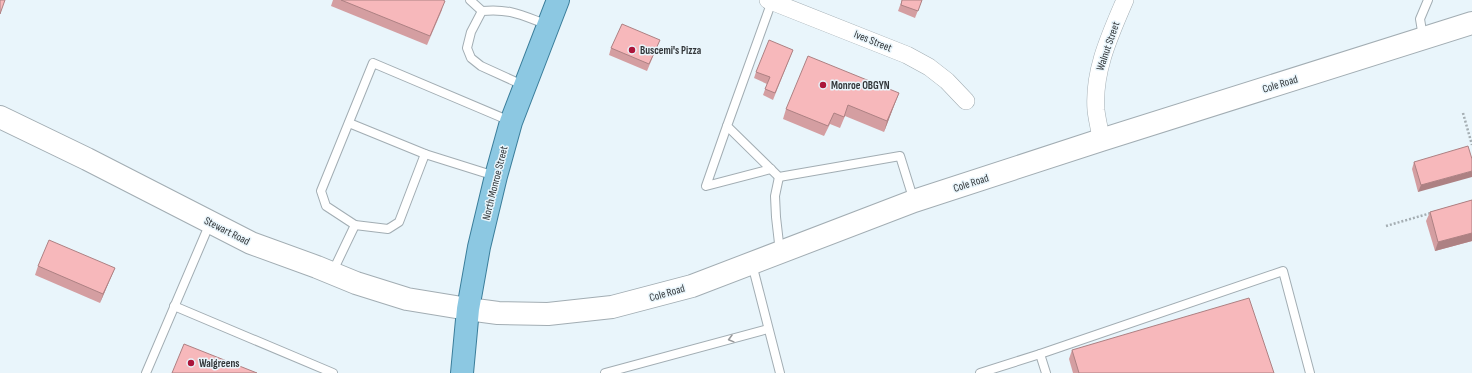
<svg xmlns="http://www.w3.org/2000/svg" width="1472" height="373" font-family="'Sofia Sans Condensed',sans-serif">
  <rect width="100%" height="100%" fill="#e9f5fb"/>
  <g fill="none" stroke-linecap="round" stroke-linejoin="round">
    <g stroke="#a2adb3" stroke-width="10">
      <g id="lane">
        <polyline points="470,0 482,11"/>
        <polyline points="772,1 727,126 779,177 900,156 914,201"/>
        <polyline points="1423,37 1420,19 1428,0"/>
        <path d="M525,86L481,66L471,58L467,48L471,32L482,11C510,8 523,16 548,25"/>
        <polyline points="349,123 425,154 495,176"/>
        <polyline points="727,126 706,186 771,169"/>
        <polyline points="779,177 775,196 776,217 780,252"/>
        <polyline points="355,225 388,229 399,222 425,154"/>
        <polyline points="752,264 780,373"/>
        <polyline points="332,273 355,225 326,206 321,191 373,63 510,121"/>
        <polyline points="174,306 333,373"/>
        <polyline points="1040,354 1283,271 1310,373"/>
        <polyline points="146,373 210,223"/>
        <polyline points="605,373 768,329"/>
        <polyline points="980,373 1040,354 1046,373"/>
      </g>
    </g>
    <g stroke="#a2adb3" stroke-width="18">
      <g id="street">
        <polyline points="768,0 907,55 929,67 947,81 966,101"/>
        <path d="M1101,140C1100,130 1097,120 1096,110C1093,71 1110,35 1125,0"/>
      </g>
    </g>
    <g stroke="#a2adb3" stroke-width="24">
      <polyline id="secondary" points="0,117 87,159 251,243 317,267 356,283 407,299 468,309 498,313 548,314 612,307 692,286 914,201 1101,140 1472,23"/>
    </g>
    <g stroke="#3a7d9a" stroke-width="24">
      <polyline id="primary" points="462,373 468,309 479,247 496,176 511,122 558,0"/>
    </g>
    <g stroke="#a4adb2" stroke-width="2.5" stroke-dasharray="2 2" stroke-linecap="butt">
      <polyline points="1463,113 1472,145"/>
      <polyline points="1386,226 1431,213"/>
    </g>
    <use href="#lane" stroke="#fff" stroke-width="8"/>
    <use href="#street" stroke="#fff" stroke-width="17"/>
    <use href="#secondary" stroke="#fff" stroke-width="22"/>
    <use href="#primary" stroke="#8cc8e2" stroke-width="22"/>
  </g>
  <g fill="#d49ea1">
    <polygon points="333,0 443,0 442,10 427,45 331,6"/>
    <polygon points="902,0 922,0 915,18 898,11"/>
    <polygon points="657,47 647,71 609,55 611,48"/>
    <polygon points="793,50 773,100 763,95 767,84 754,78 756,72"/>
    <polygon points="899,93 884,132 845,116 840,128 830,124 824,136 783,119 786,109"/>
    <polygon points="1472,159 1418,192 1412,169 1414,162"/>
    <polygon points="1472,200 1472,241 1435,251 1426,221 1430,212"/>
    <polygon points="38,266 115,268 100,303 35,275"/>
    <polygon points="1072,350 1274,373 1073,373 1069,359"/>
  </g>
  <g fill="#ad8183">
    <polygon points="899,93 895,103 884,132 887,121"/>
    <polygon points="1472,171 1472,177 1418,192 1421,185"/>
    <polygon points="1472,233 1472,241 1435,251 1438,242"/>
    <polygon points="115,268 111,277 100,303 103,294"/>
  </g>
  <g fill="#f7b8bb" stroke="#ad8183">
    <polygon points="0,0 5,0 0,14"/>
    <polygon points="341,0 443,0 445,1 430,36"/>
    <polygon points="902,0 922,0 918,11 901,5"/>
    <polygon points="622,24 660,40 649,64 611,48"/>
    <polygon points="769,40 793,50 775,93 765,89 770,77 756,72"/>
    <polygon points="808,56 899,93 887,121 848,105 844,117 834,113 828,126 786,109"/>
    <polygon points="1468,146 1472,159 1472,171 1421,185 1414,162"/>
    <polygon points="1472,200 1472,233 1438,242 1430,212"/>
    <polygon points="49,240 115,268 103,294 38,266"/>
    <polygon points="1249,298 1274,373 1079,373 1072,350"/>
    <polygon points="184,344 257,373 172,373"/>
  </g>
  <defs><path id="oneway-chevron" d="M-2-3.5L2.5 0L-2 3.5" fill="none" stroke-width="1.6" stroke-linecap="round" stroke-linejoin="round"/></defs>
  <use stroke="#989a9c" href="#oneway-chevron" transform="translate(731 339) rotate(165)"/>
  <g fill="#ab153a" stroke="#e9f5fb" stroke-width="1.5">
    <circle cx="632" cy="50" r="4"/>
    <circle cx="823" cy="85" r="4"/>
    <circle cx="191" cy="363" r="4"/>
  </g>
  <g text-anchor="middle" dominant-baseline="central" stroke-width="3" stroke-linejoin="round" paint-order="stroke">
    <g font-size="11" fill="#313538" stroke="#e9f5fb">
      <text transform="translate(873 41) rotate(22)">Ives Street</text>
      <text transform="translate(1108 46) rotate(-71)">Walnut Street</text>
      <text transform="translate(1280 84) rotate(-17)">Cole Road</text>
      <text transform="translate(495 183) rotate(-76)">North Monroe Street</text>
      <text transform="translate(971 183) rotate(-18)">Cole Road</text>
      <text transform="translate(227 231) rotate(27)">Stewart Road</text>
      <text transform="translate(667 293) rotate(-16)">Cole Road</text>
    </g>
    <g font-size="11" font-weight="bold" fill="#313538" stroke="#e9f5fb" text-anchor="start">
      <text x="640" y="50">Buscemi's Pizza</text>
      <text x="831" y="85">Monroe OBGYN</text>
      <text x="199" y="363">Walgreens</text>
    </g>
  </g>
</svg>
